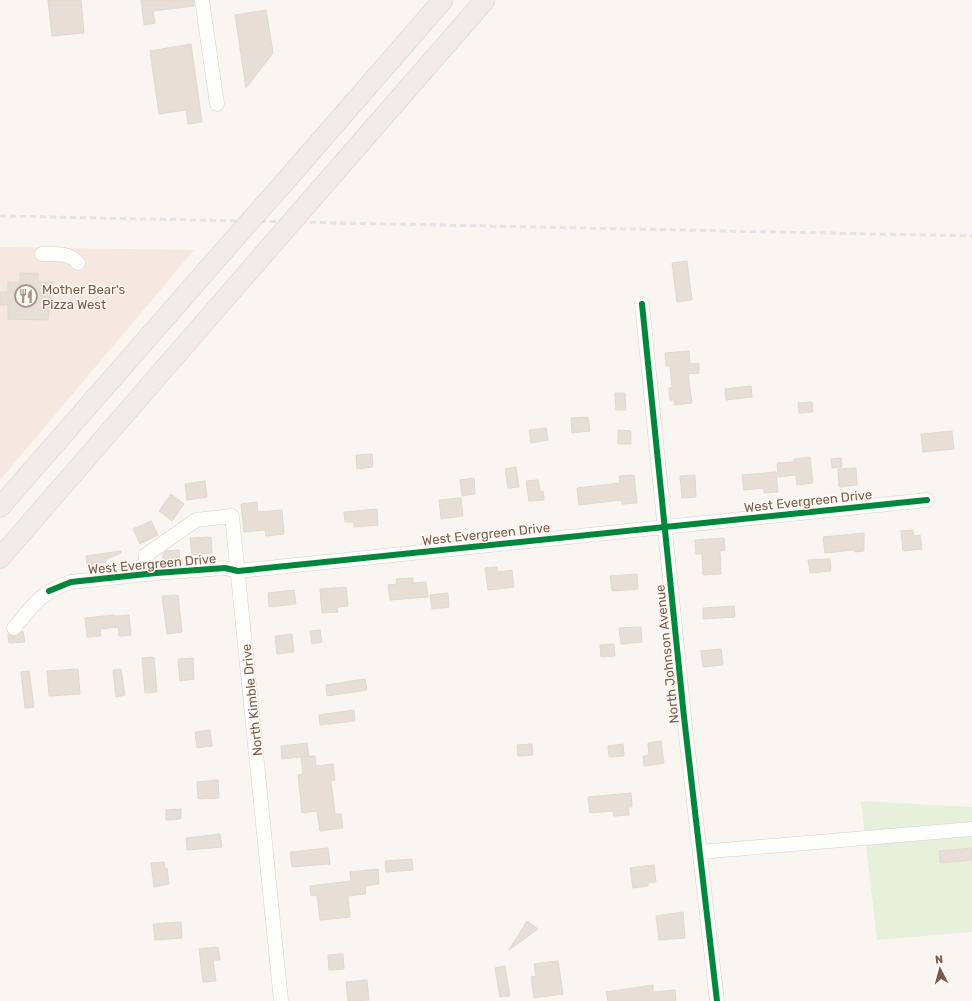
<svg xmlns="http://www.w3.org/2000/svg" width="972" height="1001" font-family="Rubik,sans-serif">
  <rect width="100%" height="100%" fill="#f9f5f0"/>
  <polygon fill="#f6e8e1" points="0,247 194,250 0,480"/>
  <polygon fill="#e7f0db" points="861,801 972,807 972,932 877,940"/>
  <g fill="#e6ded7" stroke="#e2d8d2">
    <polygon points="48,0 81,0 84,33 52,36"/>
    <polygon points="141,0 194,0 194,6 153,11 155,23 144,25"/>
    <polygon points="266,10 273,53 246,88 235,15"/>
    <polygon points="191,44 202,122 188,124 186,110 159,114 150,51"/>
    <polygon points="687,261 692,300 677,302 672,263"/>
    <polygon points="20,273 38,273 38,282 52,282 48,320 8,319 8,305 0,305 0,292 8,292 8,282 20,282"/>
    <polygon points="689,351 690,364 699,363 699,373 688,374 692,403 675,405 674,400 670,400 669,388 672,388 670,366 666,366 665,353"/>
    <polygon points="751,386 752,397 726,400 725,389"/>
    <polygon points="615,393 625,393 626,410 616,410"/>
    <polygon points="812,402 813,412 799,413 798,403"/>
    <polygon points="588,417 590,431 572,433 571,418"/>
    <polygon points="546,428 548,440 531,443 529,430"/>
    <polygon points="618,430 631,431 631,444 618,444"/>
    <polygon points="952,431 954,449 923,452 921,434"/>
    <polygon points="372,454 373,467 357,469 356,455"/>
    <polygon points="810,457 813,483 797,485 796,475 778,477 777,463 794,462 794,459"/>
    <polygon points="841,458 842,467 832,468 831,459"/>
    <polygon points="516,467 519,487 508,488 505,469"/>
    <polygon points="856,468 857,485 839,487 838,469"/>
    <polygon points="776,472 778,492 764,493 764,488 744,490 742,475"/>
    <polygon points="634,475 637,503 622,504 622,500 579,505 577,488 620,483 619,476"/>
    <polygon points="695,475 696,497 682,498 680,476"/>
    <polygon points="474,478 475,494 462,496 460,480"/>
    <polygon points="538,480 540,491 543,491 544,500 529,501 526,481"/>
    <polygon points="205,481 207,497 187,500 185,484"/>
    <polygon points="171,494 184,504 172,521 159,511"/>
    <polygon points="461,498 463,516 441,519 439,500"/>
    <polygon points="257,502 258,512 282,510 284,534 266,536 265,530 244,532 241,504"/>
    <polygon points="377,509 378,525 354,527 354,522 345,522 344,512"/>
    <polygon points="151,521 158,535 140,544 133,529"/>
    <polygon points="913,530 914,536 920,535 922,549 903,551 901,531"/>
    <polygon points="864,533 864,551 855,552 855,550 825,553 823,537"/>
    <polygon points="211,537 212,553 192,555 190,538"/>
    <polygon points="724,538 725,550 720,551 721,574 703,575 702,554 696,554 695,540"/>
    <polygon points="179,550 180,563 163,564 163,554 166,551"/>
    <polygon points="121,551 121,553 105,560 106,562 87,565 86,556"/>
    <polygon points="830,559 831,571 810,573 808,560"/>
    <polygon points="497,567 498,572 512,570 514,587 488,590 485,568"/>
    <polygon points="637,574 638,589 612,591 610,576"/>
    <polygon points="413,578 413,583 426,582 428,597 390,600 388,585 397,584 396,579"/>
    <polygon points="346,587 348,606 337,607 338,612 322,613 320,589"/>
    <polygon points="294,590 296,604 269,607 268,593"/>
    <polygon points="448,593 449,607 432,609 430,595"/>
    <polygon points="178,595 182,632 167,634 162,596"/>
    <polygon points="734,606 735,617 703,619 703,608"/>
    <polygon points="115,615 115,616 129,615 131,635 119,636 118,627 100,629 101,636 87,637 85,618"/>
    <polygon points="641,627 642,642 621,644 619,628"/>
    <polygon points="320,630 322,642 312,644 310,631"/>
    <polygon points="23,631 25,642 9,643 8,634 12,636 17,636"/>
    <polygon points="292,634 294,652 277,654 275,636"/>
    <polygon points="614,644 615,656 601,657 600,645"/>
    <polygon points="721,649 723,665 703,667 701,651"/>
    <polygon points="154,657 157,692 145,693 142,658"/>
    <polygon points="193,658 194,679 180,681 178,659"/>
    <polygon points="78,669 80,694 49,696 47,671"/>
    <polygon points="121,669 125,695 116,697 113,670"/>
    <polygon points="29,671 34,707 25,708 21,672"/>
    <polygon points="365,679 367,690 327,696 326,685"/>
    <polygon points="354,710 355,721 320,725 319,715"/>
    <polygon points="210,730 212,746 197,748 195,732"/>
    <polygon points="661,741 664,763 644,766 643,756 649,755 648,743"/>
    <polygon points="307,743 309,756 282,759 281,746"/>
    <polygon points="532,744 533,755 518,756 517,745"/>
    <polygon points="623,744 624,756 609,757 608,746"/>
    <polygon points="315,756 316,766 333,764 335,780 331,781 335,814 341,814 343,828 320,831 317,811 302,813 298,775 303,774 301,757"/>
    <polygon points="218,780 219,798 198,799 197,782"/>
    <polygon points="631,793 632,807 628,807 629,815 614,816 613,811 590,813 588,797"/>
    <polygon points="181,809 181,819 166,820 166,810"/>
    <polygon points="220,834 222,847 187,850 186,838"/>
    <polygon points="328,848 330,864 292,867 290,852"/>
    <polygon points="972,848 972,860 940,863 939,851"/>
    <polygon points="412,859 413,870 386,872 385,861"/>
    <polygon points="164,862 165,869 167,868 169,884 154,887 151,863"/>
    <polygon points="654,865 656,882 648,883 648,886 633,888 630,868"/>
    <polygon points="378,869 379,884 365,886 366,894 348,896 350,917 320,920 317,895 311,896 310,886 351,881 350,872"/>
    <polygon points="683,912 685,938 659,940 656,916"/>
    <polygon points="527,921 538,929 509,950"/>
    <polygon points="181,922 182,938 155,940 153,924"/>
    <polygon points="218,947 220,960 213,960 216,981 203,982 199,949"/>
    <polygon points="343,954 344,969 329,970 328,955"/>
    <polygon points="558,961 563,994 534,998 531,977 536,976 534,964"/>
    <polygon points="505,966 510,996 500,997 495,968"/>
    <polygon points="367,980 369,1000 348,1001 346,982"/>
    <polygon points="653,985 653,992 675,990 676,1001 608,1001 606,992"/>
  </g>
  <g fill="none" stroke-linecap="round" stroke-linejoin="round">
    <g stroke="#d7d1cb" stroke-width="15">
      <g id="minor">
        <polyline points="202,0 217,104"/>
        <path d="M42,254C56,254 69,252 78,263"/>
        <polyline points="642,304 684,717 717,1001"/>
        <polyline points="145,574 146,555 196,520 232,516 281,1001"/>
        <path d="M14,628C33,605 41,592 71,582L156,573L225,568L238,571L927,500"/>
        <polyline points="700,852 972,829"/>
      </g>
    </g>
    <g stroke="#dad1cc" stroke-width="21">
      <g id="highway">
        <polyline points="289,177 443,0"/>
        <polyline points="330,178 485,0"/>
        <polyline points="0,507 221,254"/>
        <polyline points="0,558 263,255"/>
      </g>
    </g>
    <use href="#minor" stroke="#fefefd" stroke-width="14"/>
    <use href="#highway" stroke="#f2eae7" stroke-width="20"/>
    <polyline stroke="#e6e3e7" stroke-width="3" stroke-dasharray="6 4" stroke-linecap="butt" points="0,216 972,236"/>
    <g stroke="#dad1cc" stroke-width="21" stroke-linecap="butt">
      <g id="highway-bridge">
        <polyline points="221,254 289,177"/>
        <polyline points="263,255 330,178"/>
      </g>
    </g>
    <use href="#highway-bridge" stroke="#f2eae7" stroke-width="20"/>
    <g stroke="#fffaf3" stroke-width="8">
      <g id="cycleway">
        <polyline points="642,304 684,717 717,1001"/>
        <polyline points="49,591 71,582 156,573 225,568 238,571 927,500"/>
      </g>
    </g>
    <use href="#cycleway" stroke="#00873e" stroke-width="6"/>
  </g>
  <defs>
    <g id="restaurant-ring" transform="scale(1.15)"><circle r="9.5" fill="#fffaf3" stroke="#a69286" stroke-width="1.5"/><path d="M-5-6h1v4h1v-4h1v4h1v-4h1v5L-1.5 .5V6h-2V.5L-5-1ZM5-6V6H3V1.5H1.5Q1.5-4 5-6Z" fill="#a69286"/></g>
  </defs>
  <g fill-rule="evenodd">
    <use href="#restaurant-ring" x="26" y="296"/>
  </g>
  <g text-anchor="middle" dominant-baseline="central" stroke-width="3" stroke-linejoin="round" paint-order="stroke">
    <g font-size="13" fill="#7a5c4d" stroke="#fffaf3" text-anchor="start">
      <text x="42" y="289">Mother Bear's<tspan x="42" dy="15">Pizza West</tspan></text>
    </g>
    <g font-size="13" fill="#7a5c4d" stroke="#fffaf3">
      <text transform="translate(808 501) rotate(-6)">West Evergreen Drive</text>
      <text transform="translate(486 534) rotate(-6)">West Evergreen Drive</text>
      <text transform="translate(152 564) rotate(-5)">West Evergreen Drive</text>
      <text transform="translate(667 654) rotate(-96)">North Johnson Avenue</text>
      <text transform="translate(252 700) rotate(-96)">North Kimble Drive</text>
    </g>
  </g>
  <g transform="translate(940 969) rotate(354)" stroke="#fffaf3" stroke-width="3" paint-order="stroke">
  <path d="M0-3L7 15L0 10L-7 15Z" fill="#7a5c4d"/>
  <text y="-6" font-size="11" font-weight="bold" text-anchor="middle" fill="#7a5c4d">N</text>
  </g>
</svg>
